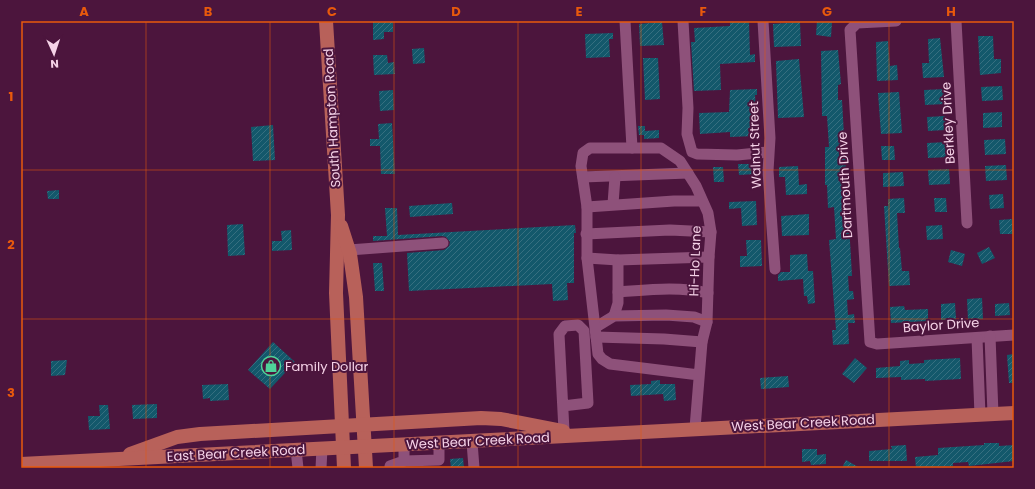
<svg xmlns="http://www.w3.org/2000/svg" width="1035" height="489" font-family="Poppins,sans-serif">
  <defs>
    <pattern id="building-hatch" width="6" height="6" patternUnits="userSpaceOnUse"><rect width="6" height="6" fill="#13586b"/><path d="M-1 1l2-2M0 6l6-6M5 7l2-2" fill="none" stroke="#366f80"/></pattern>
  </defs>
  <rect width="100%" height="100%" fill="#4c153d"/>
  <g fill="url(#building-hatch)">
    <polygon points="373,21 393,22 393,32 384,32 384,39 373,40"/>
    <polygon points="730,21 749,21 750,55 755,54 755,62 720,64 721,90 694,91 691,42 695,42 694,28 730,26"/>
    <polygon points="817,21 832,22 831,37 816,35"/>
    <polygon points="662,22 664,45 640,46 639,24"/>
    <polygon points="800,22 801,46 774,47 773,24"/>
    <polygon points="613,33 613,39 609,39 610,57 586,58 585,34"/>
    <polygon points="978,36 993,36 994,59 1001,59 1001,73 980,75"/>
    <polygon points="940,38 944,77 923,78 922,63 929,63 928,39"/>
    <polygon points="888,41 890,66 897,65 898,80 877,81 876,42"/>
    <polygon points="424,48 425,63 413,64 412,49"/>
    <polygon points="838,50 841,84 838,85 838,100 842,100 852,276 848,276 849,291 853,291 854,299 847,300 848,315 854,314 855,323 848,323 849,344 833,345 832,330 836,330 829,240 836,239 834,207 828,208 827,185 825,185 825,147 829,147 827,116 822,116 821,51"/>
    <polygon points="373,55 387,55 388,63 394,62 395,74 374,75"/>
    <polygon points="643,58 658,58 660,99 645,100"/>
    <polygon points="799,59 804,117 778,118 776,61"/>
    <polygon points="1002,86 1003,100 982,101 981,87"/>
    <polygon points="757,89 757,95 755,95 756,109 754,109 755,136 730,137 730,132 700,134 699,113 729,112 730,90"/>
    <polygon points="945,89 945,104 925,105 924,90"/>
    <polygon points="393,90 394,110 380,111 379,91"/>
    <polygon points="899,92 902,133 881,134 878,93"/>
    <polygon points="1002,112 1002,127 983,128 983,113"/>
    <polygon points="945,116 946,130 928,131 927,117"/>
    <polygon points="392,123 395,174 381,174 380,146 370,146 370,139 379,139 378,124"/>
    <polygon points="273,125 275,160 253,161 251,127"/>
    <polygon points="638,126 645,126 645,131 659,130 659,138 644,139 644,135 639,135"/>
    <polygon points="1005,139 1006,154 985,155 984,140"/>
    <polygon points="948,142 949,157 928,158 927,143"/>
    <polygon points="881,146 894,146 895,160 882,160"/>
    <polygon points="738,164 755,164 756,174 739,175"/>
    <polygon points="1006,165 1007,180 986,181 985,166"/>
    <polygon points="798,166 799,185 807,184 807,194 786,195 785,177 779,177 779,167"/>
    <polygon points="713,167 723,167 724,182 714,182"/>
    <polygon points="949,169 950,184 929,185 928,170"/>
    <polygon points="903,172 904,186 883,187 883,173"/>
    <polygon points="59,190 59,199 48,199 47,191"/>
    <polygon points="1003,194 1004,208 990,209 989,195"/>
    <polygon points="904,198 905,213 897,213 899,248 900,248 902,271 909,271 910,285 889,286 884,206 888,206 888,199"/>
    <polygon points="934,198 946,198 947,212 935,212"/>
    <polygon points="756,201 757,225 742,226 741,208 729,209 729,202"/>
    <polygon points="452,203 453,214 410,217 409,206"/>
    <polygon points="385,208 397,208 398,235 575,225 576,233 574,233 574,283 567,283 568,300 553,301 552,284 409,291 407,253 444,250 449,246 450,242 446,237 442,236 373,241 373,236 387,236"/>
    <polygon points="809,214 809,235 782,236 781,216"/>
    <polygon points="1012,219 1013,234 1000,234 999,220"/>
    <polygon points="243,224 245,255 228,256 227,225"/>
    <polygon points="942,225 943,239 927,240 926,226"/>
    <polygon points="291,230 292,250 272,251 272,241 282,241 281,231"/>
    <polygon points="746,240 761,240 762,266 740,267 740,256 747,256"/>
    <polygon points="989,247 995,258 982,264 977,253"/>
    <polygon points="951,250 965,254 962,266 948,262"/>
    <polygon points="807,254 808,271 813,271 815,303 808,304 807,296 804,296 803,279 778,281 778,275 781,272 790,272 790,255"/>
    <polygon points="373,263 382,263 384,291 375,291"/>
    <polygon points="982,298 983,319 968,320 967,299"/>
    <polygon points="955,303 956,319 941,320 941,304"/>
    <polygon points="1009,303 1010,315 995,316 995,304"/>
    <polygon points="904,306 905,310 928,309 928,321 891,323 890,307"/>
    <polygon points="273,342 295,362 270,389 248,370"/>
    <polygon points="1014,354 1014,383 1009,383 1007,355"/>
    <polygon points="855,358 867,368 854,383 842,374"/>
    <polygon points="960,358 961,379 925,381 925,379 901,380 901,377 876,378 876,368 900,366 900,361 909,360 909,364 924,363 924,360"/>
    <polygon points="67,360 65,375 51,376 51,361"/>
    <polygon points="788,376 789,387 761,389 760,378"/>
    <polygon points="660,380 660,384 675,384 676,400 664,401 663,394 631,396 630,385 651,384 651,381"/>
    <polygon points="228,384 229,400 210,401 210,398 203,399 202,385"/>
    <polygon points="157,404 157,418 133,419 132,405"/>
    <polygon points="99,405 108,405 110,429 89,430 88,416 100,416"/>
    <polygon points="984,443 999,443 999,446 1014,445 1014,461 969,466 968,462 953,463 953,466 916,468 915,457 938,455 938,448 984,445"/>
    <polygon points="906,445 907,461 869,461 869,451 892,449 891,446"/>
    <polygon points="802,449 817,449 817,455 826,454 826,464 811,465 810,461 802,462"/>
    <polygon points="463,458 464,468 451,468 450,459"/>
    <polygon points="846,460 860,468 842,468"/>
  </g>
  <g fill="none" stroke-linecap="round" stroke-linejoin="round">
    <g stroke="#8e517a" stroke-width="11">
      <polyline points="625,21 632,148"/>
      <polyline points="683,21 688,108 687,134 692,152 697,154 737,155 768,152"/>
      <polyline points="763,21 770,138 768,171 775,269"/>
      <polyline points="896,21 857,23 850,30 870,342 877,344 1014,335"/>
      <polyline points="956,21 967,223"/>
      <polyline points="583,177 688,173"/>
      <polyline points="613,204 615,177"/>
      <polyline points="587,207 674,201 702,201"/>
      <polyline points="586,234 670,230 711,232"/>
      <polyline points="349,250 443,243"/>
      <polyline points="587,258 618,260 709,257"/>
      <path d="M618,292C647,290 678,286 708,293"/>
      <polyline points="614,316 618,303 618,260"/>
      <polyline points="596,327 614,316 666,315 694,317 707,322"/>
      <polyline points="990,336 993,414"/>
      <polyline points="596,337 664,339 702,342"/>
      <polyline points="977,338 980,415"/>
      <polyline points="563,406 588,403 584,331 578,325 565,326 559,334 564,431"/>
      <polyline points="695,428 702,342 707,322 709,257 711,232 708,213 696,186 680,161 661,148 590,148 583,153 581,166 587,207 587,258 598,354 602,359 610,364 699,375"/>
      <polyline points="472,442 474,468"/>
      <polyline points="296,450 298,468"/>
      <polyline points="404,461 439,460 439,443"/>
      <polyline points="390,466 404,461 404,445"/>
      <polyline points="321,468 322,448"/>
    </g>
    <g stroke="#b8615a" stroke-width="14">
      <polyline points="326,21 338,215 336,293 344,468"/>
      <polyline points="341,226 350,254 356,297 366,468"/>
      <polyline points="130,454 177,437 200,434 481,418 501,419 563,431"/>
      <polyline points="21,464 1014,413"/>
    </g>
  </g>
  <path fill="none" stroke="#e8590c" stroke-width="1" stroke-opacity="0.55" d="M146,21V468M270,21V468M394,21V468M518,21V468M641,21V468M765,21V468M889,21V468M21,170H1014M21,319H1014"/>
  <defs>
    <g id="shop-ring" transform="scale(1)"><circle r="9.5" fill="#4c153d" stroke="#4fd399" stroke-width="1.5"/><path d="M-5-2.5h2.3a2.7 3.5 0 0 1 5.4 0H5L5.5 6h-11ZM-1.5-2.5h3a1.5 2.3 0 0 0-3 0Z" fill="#4fd399"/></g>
  </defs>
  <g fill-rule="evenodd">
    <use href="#shop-ring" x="271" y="366"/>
  </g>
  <g text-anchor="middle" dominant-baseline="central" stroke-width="4" stroke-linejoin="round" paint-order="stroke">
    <g font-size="13" fill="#f5d2e7" stroke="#4c153d">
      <text transform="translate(332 118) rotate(-93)">South Hampton Road</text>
      <text transform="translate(948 123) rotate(-93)">Berkley Drive</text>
      <text transform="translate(755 145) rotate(-92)">Walnut Street</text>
      <text transform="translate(845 185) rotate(-93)">Dartmouth Drive</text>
      <text transform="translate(695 261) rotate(-88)">Hi-Ho Lane</text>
      <text transform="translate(941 325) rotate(-4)">Baylor Drive</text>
      <text transform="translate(803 423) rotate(-3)">West Bear Creek Road</text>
      <text transform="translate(478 441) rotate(-3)">West Bear Creek Road</text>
      <text transform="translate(236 453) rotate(-3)">East Bear Creek Road</text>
    </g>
    <g font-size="13" fill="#f5d2e7" stroke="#4c153d" text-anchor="start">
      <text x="285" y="366">Family Dollar</text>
    </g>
  </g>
  <rect width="1035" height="489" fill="none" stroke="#4c153d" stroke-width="44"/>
  <g transform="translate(54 54) rotate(177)" stroke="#4c153d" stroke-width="3" paint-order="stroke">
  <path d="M0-3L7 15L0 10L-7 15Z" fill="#f5d2e7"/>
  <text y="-6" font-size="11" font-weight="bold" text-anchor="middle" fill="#f5d2e7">N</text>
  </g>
  <rect x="22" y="22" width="991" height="445" fill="none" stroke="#e8590c" stroke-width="1.5"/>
  <g font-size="13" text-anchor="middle" font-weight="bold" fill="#e8590c">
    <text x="84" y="16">A</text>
    <text x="208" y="16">B</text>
    <text x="332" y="16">C</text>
    <text x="456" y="16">D</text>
    <text x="579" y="16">E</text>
    <text x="703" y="16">F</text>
    <text x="827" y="16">G</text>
    <text x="951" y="16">H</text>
    <text x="11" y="101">1</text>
    <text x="11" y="249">2</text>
    <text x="11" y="397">3</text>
  </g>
</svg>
